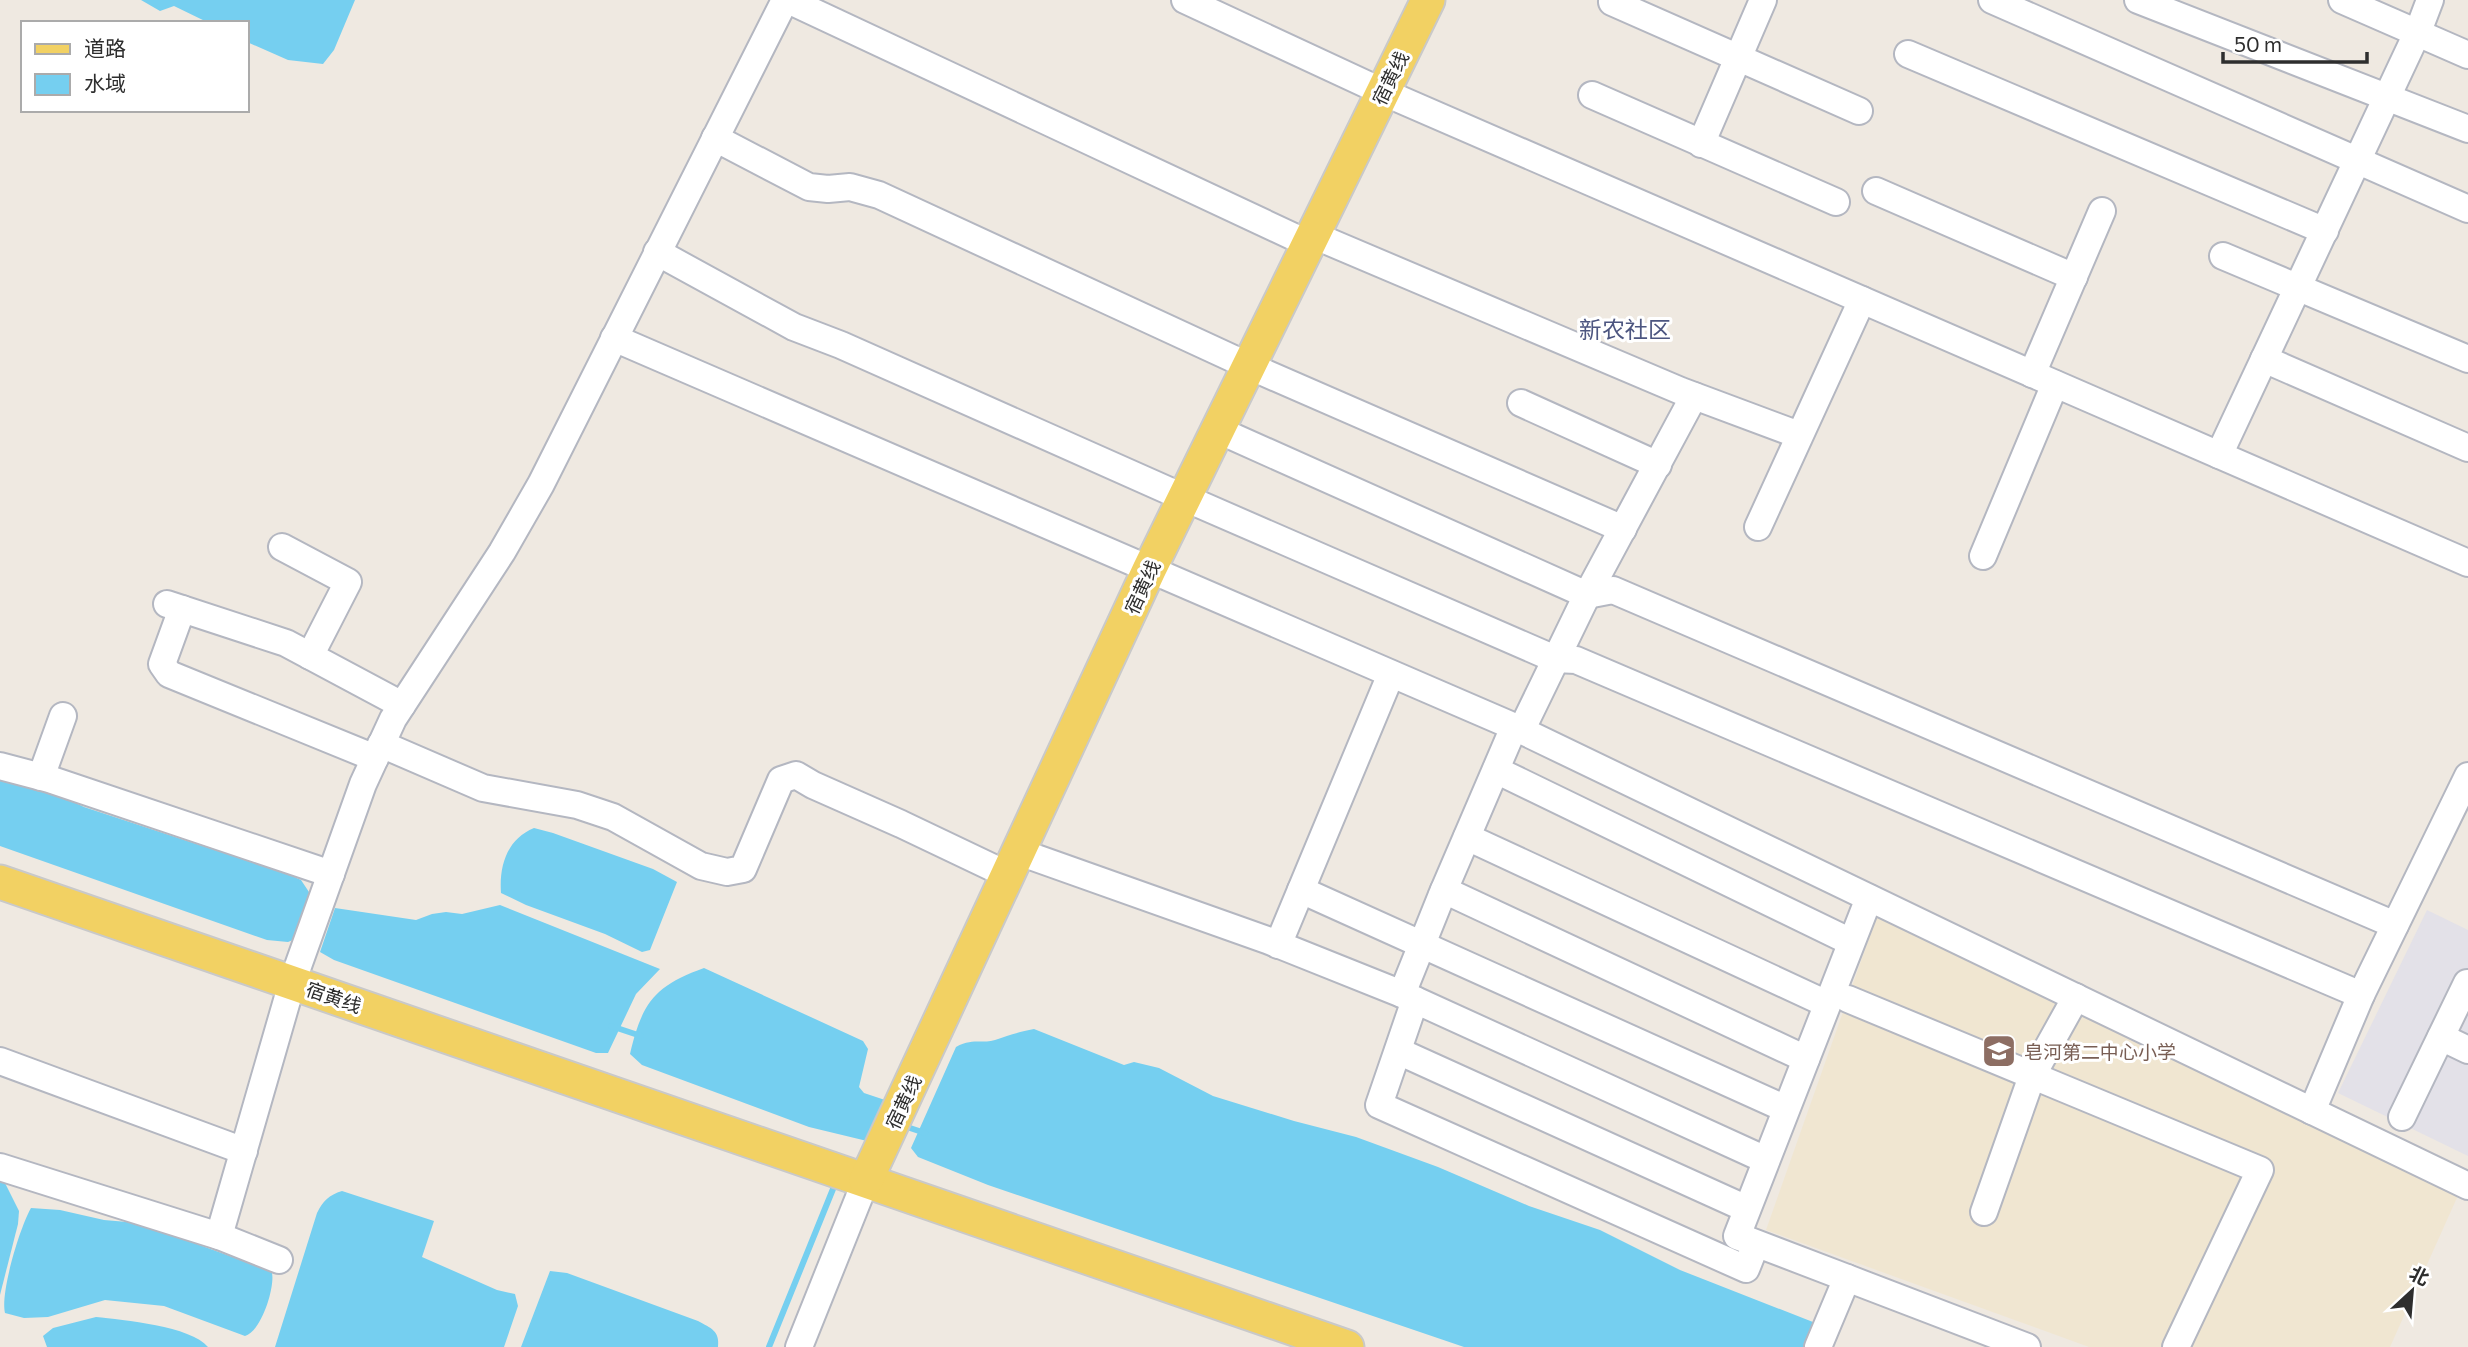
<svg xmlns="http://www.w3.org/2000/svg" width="2468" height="1347" font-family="Commissioner,'Noto Sans SC',sans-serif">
  <rect width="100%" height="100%" fill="#efe9e1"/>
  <polygon fill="#e3e1e8" points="2427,910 2468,930 2468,1156 2338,1093"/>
  <polygon fill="#f0e6d1" points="1879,910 2460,1191 2390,1347 2089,1347 1766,1230"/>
  <g fill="#75cff0">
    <polygon points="141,0 355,0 334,50 323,64 288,60 247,42 247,23 209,23 174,6 160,11"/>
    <polygon points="0,772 17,774 84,807 288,874 301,880 313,898 298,938 288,942 267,940 0,846"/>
    <path d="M534,828L553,833L653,869L677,882L650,950L642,952L605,934L526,905L501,893C499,866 507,839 534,828Z"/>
    <polygon points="500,905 660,969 636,994 608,1053 596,1053 334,960 320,952 335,908 416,920 432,914 446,912 462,914"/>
    <path d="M704,968L863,1041L868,1049L859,1087L864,1093L885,1100L867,1141L809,1127L642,1065L630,1054C642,1003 654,986 704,968Z"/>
    <path d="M1034,1029L1124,1065L1134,1062L1159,1068L1213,1096L1294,1121L1356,1137L1438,1167L1529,1206L1600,1230L1680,1270L1818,1324L1809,1347H1464L988,1185L918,1157L911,1148L956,1047C973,1038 980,1044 995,1040C1009,1035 1019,1032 1034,1029Z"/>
    <polygon points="0,1181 5,1183 19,1211 18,1224 0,1295"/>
    <path d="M342,1191L434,1221L422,1257L497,1290L515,1294L518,1306L504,1347H275L317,1213C323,1201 329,1195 342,1191Z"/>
    <path d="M31,1208L60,1210L104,1220L139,1223L263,1268L272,1273C275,1288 261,1332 245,1336L164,1306L105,1300L48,1317L24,1318L5,1313C0,1293 20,1227 31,1208Z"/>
    <path d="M550,1271L567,1273L698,1321C711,1328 720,1331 718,1347H521Z"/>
    <path d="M96,1317C123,1320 191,1326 208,1347H47L43,1336L53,1328Z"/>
  </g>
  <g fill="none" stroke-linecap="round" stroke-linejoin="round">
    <g stroke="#75cff0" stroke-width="6">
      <polyline points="611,1026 641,1036"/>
      <polyline points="910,1128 925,1133"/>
      <polyline points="769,1347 833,1189"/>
    </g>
    <g stroke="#b4b7c1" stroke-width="30">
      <g id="minor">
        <polyline points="788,0 1309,244"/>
        <polyline points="1185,0 1383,92 2468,563"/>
        <polyline points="1992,0 2468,209"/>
        <polyline points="2138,0 2468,129"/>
        <polyline points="2342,0 2468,55"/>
        <polyline points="1612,2 1859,111"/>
        <polyline points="1908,54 2325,231"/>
        <polyline points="1592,95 1836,202"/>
        <polyline points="715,138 809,187 828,189 850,187 879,195 1249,366 1623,529"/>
        <polyline points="1701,144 1763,0"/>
        <polyline points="1876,191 2074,277"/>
        <polyline points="1313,235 1681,391 1799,435"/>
        <polyline points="657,252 794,327 841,345 1185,498 1555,659 1576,660 2361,995"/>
        <polyline points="2223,256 2468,359"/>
        <polyline points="614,338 1508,724 2468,1186"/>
        <polyline points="2264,359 2468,448"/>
        <polyline points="2032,374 2102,211"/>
        <polyline points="1521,403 1658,465"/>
        <polyline points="1218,430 1587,595 1613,590 2395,925"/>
        <polyline points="2219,455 2419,29 2430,0"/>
        <polyline points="1758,527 1862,300"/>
        <polyline points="282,547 348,582 310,656"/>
        <polyline points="1983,556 2055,384"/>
        <polyline points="167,604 286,643 402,705"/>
        <polyline points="182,609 162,664 169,674 375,758"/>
        <polyline points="1521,731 1587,595 1694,396"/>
        <polyline points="381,744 483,788 577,805 613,817 701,866 727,872 743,869 781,780 796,775 813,785 901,824 1008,875"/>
        <polyline points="0,766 49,779 331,874"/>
        <polyline points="1496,770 1851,942"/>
        <polyline points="41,777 63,716"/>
        <polyline points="1467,837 1827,1004"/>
        <polyline points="1019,852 1267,940 1402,994 1766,1160"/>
        <polyline points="1301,890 1786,1109"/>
        <polyline points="1444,890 1806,1059"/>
        <polyline points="1278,945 1391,674"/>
        <polyline points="1402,994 1441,897 1514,727"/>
        <polyline points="1848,999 2260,1170 2176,1347"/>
        <polyline points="1415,1000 1379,1105 1746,1269 1756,1244"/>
        <polyline points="2441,1037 2468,1050"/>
        <polyline points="1398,1051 1747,1209"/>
        <polyline points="0,1061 244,1151"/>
        <polyline points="2312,1111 2361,995 2468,776"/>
        <polyline points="2402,1117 2467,983"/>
        <polyline points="0,1167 219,1236 279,1260"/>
        <polyline points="1984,1212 2032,1076 2076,997"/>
        <polyline points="219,1236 292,983 363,784 393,719 502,552 541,484 785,0"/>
        <polyline points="1847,1278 2027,1347"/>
        <polyline points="799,1347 866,1180"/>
        <polyline points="1818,1347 1847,1278 1737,1236 1869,898"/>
      </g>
    </g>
    <g stroke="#c9c9c9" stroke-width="37">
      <g id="major">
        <polyline points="0,882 1347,1347"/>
        <polyline points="866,1180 1149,570 1428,0"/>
      </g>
    </g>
    <use href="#minor" stroke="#fff" stroke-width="26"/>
    <use href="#major" stroke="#f2d163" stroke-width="33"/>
  </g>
  <defs>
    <g id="school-square" transform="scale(1.75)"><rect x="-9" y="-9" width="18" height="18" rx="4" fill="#8d6e63" stroke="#fff"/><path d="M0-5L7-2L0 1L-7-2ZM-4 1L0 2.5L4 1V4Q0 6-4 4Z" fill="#fff"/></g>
  </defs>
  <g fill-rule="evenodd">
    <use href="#school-square" x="1999" y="1051"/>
  </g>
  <g text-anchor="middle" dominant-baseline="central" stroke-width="6" stroke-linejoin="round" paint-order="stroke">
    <g font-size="19" fill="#2e2e2e" stroke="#fff">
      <text transform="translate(1390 78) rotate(-64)">宿黄线</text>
      <text transform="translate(1142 587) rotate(-65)">宿黄线</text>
      <text transform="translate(334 997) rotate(19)">宿黄线</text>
      <text transform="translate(903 1102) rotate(-65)">宿黄线</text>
    </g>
    <g font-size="19" fill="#785e54" stroke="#fff" text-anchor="start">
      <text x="2024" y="1051">皂河第二中心小学</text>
    </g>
    <g font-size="23" fill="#4d5680" stroke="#fff">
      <text x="1625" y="329">新农社区</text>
    </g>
  </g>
  <rect x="21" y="21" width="228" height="91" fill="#ffffff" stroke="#ababab" stroke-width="2"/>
  <rect x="35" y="44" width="35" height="10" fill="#f2d163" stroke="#ababab" stroke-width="2"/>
  <text x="84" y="56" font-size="21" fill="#2e2e2e">道路</text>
  <rect x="35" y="74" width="35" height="21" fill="#75cff0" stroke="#ababab" stroke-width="2"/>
  <text x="84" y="91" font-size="21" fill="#2e2e2e">水域</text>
  <g transform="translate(2412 1291) rotate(26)" stroke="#ffffff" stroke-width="5" paint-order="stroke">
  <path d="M0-5L12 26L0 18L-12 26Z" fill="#2e2e2e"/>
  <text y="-10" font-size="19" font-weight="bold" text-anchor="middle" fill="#2e2e2e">北</text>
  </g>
  <path d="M2223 52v10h144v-10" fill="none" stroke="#2e2e2e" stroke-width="3.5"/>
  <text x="2234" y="52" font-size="21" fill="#2e2e2e" stroke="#ffffff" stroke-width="5" paint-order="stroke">50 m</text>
</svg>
